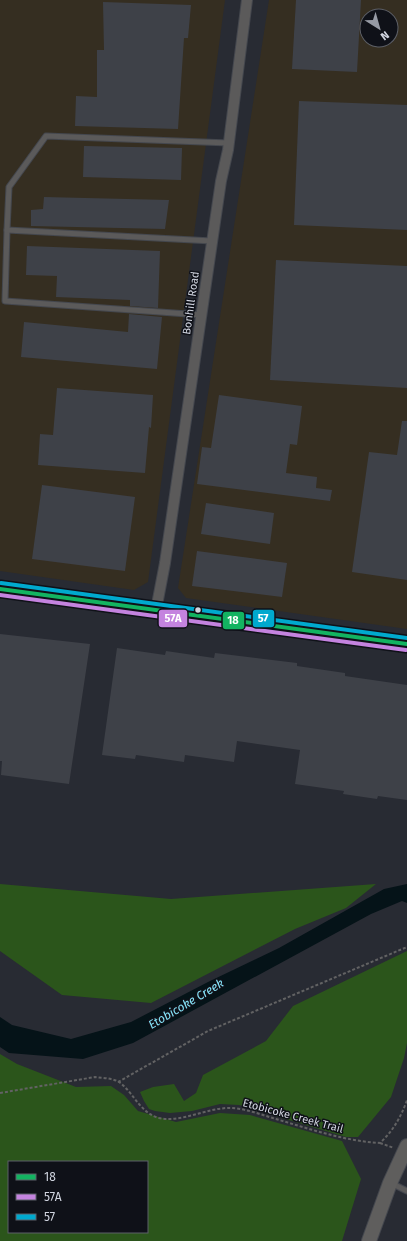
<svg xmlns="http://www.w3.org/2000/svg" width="407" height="1241" font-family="'Fira Sans',sans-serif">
  <rect width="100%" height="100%" fill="#282b33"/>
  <g fill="#352e21" fill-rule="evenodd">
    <polygon points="0,0 225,0 148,582 134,590 0,571"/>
    <path d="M269,0H407V629L186,598L178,588ZM367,16H391V40H367Z"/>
  </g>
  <g fill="#2b551b" fill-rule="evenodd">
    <polygon points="0,884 171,899 376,884 346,908 295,929 151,1003 62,995 0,951"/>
    <polygon points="407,951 407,1043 404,1058 391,1097 358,1137 346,1137 239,1105 220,1104 192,1111 170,1113 155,1111 149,1109 144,1101 140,1092 153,1087 174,1084 184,1101 196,1093 203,1075 266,1041 293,1006"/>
    <path d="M0,1054L17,1064L76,1087L111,1086L124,1095L138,1111L176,1122L220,1113L250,1115L342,1141L361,1179L342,1241H0ZM9,1162H147V1232H9Z"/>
  </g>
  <polygon fill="#051318" points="407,884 407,903 402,901 371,914 133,1043 83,1059 9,1053 0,1047 0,1017 12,1025 71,1039 131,1022 208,982 279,948 384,889"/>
  <g fill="#3e4148">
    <polygon points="296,0 361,0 357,72 292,69"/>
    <polygon points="103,2 191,5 188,38 184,38 178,129 75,126 76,96 97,97 97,50 104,50"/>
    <polygon points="299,101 407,105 407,230 294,225"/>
    <polygon points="84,146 182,148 181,180 83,177"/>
    <polygon points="44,197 169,200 165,229 31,226 31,210 43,209"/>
    <polygon points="27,246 160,251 158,308 130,306 130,300 56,297 57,276 26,275"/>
    <polygon points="276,260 407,266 407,388 270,380"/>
    <polygon points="129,314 162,317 157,369 21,357 24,322 128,332"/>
    <polygon points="57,388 153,395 151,428 149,427 145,473 38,465 40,434 53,435"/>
    <polygon points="219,395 302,406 297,445 290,444 286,473 317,477 316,488 332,490 330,501 197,484 202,447 211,448"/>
    <polygon points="402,421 407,421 407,580 352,572 369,452 397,455"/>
    <polygon points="42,485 135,497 125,571 32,559"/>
    <polygon points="206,503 274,513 270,544 201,534"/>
    <polygon points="197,551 287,563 282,597 192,586"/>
    <polygon points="0,634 90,644 69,784 1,775 2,761 0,761"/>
    <polygon points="117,648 165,655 166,651 214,658 215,653 264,659 297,663 297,666 345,673 345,676 407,685 407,800 378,796 377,799 343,794 344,791 295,784 300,750 237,741 234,762 185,755 184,762 136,755 135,759 102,755"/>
  </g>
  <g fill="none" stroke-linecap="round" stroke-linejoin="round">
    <g stroke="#44474e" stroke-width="7">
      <g id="lane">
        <polyline points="7,230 5,301 202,315"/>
        <polyline points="212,241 7,230 9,187 46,136 229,143"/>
        <polyline points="391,1183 407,1191"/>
      </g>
    </g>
    <g stroke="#44474e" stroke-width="12">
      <polyline id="street" points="156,610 165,563 221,181 228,150 247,0"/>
    </g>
    <g stroke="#44474e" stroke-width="16">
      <g id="secondary">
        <polyline points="0,589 407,644"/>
        <polyline points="369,1241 390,1183 407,1146"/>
      </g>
    </g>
    <g stroke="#626263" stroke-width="2" stroke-dasharray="3 2" stroke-linecap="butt">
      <polyline points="118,1082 208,1031 407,947"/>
      <path d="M0,1093L95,1077C103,1078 112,1078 119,1082C134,1093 140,1113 159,1118C183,1123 207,1107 232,1108C247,1109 262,1115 276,1119C310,1129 344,1141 380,1143C393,1131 401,1117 407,1100"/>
      <polyline points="380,1143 394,1148"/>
    </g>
    <use href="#lane" stroke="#5b5a5a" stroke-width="5"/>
    <use href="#street" stroke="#5b5a5a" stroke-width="10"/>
    <use href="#secondary" stroke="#5f5e5d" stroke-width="14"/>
    <g stroke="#0f1118" stroke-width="7">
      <polyline id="bus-1" points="0,589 407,644"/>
    </g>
    <g stroke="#0f1118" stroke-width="7">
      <polyline id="bus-2" points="0,595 406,650"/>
    </g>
    <g stroke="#0f1118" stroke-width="7">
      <polyline id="bus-3" points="1,583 407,638"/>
    </g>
    <use href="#bus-1" stroke="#13b361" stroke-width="4"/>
    <use href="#bus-2" stroke="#c483df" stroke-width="4"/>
    <use href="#bus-3" stroke="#00a9ce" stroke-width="4"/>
  </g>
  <circle fill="#d2d6e1" stroke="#0f1118" stroke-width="1.5" cx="198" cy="610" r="3.5"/>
  <g text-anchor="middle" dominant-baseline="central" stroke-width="3" stroke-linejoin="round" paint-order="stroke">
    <g font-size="11" fill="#d2d6e1" stroke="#0f1118">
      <text transform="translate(191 303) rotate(-82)">Bonhill Road</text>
      <text transform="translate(293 1116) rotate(15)">Etobicoke Creek Trail</text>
    </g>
    <g font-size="12" font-style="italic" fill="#87e5fb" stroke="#0f1118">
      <text transform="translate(186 1004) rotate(-31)">Etobicoke Creek</text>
    </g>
  </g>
  <g stroke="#0f1118" stroke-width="1.5">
    <rect x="158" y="609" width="30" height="19" rx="4" fill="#c483df"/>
    <rect x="252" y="609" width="23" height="19" rx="4" fill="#00a9ce"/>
    <rect x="222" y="611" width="23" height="19" rx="4" fill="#13b361"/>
  </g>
  <g font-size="11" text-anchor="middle" font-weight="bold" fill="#fff">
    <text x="173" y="622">57A</text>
    <text x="263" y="622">57</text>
    <text x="233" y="624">18</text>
  </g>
  <rect x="8" y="1161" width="140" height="72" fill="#0f1118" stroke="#5d6068"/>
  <rect x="16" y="1174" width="20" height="6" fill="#13b361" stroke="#5d6068"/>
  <text x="44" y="1181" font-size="12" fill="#d2d6e1">18</text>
  <rect x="16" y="1194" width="20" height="6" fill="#c483df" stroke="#5d6068"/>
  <text x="44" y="1201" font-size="12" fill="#d2d6e1">57A</text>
  <rect x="16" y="1214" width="20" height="6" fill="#00a9ce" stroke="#5d6068"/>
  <text x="44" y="1221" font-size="12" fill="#d2d6e1">57</text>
  <g transform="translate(379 28) rotate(143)"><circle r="19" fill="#0f1118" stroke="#5d6068"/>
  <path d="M0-3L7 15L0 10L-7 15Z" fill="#969aa4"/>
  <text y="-6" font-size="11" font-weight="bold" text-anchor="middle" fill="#d2d6e1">N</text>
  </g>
</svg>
